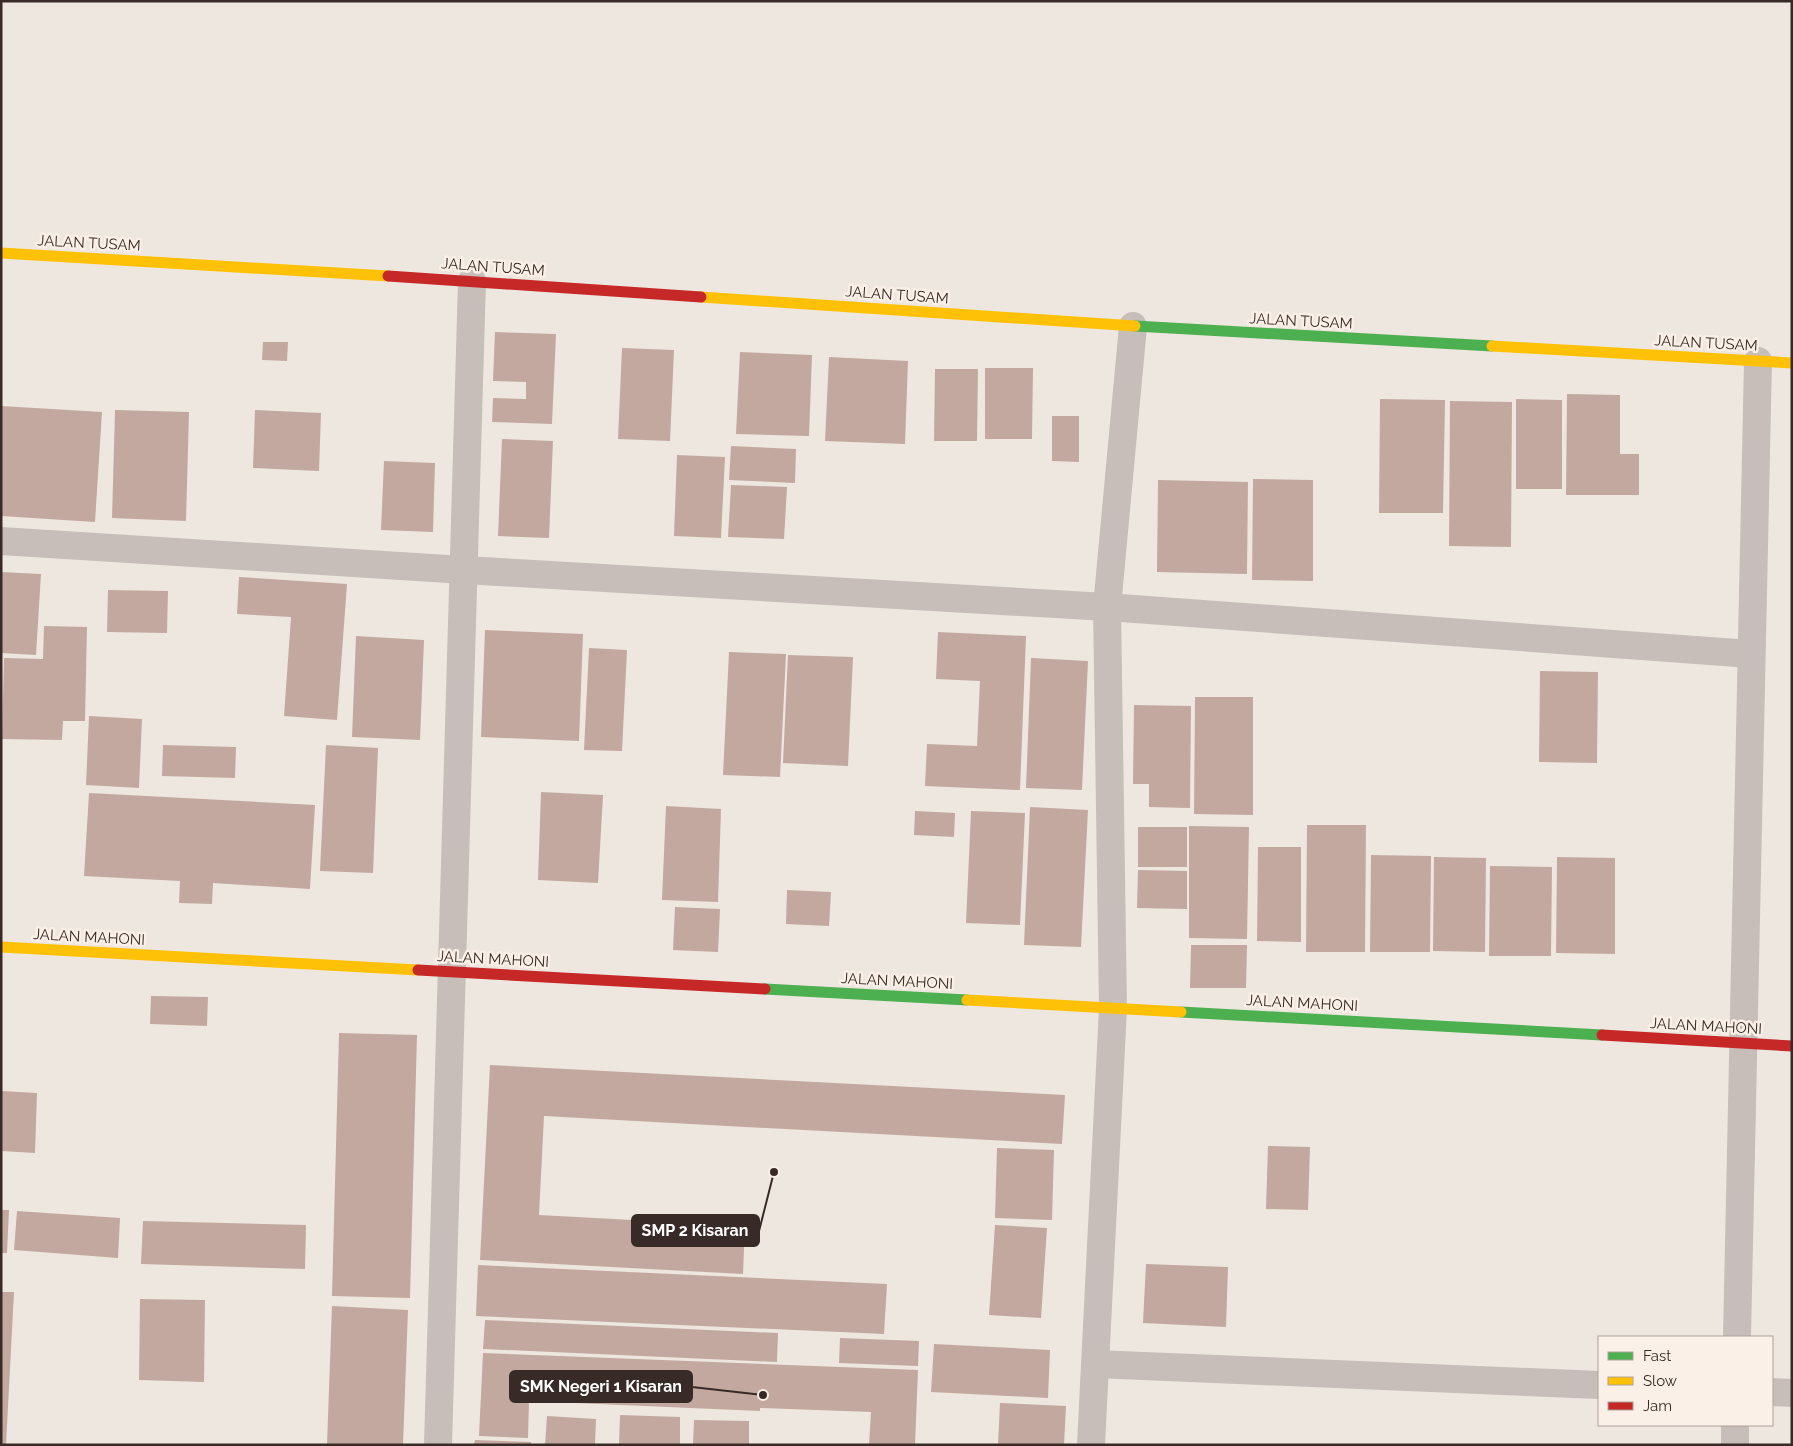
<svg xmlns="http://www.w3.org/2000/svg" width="1793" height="1446" font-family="Raleway,sans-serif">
  <rect width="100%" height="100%" fill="#eee7e0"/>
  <g fill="#c3a8a0">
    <polygon points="495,332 556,334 552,424 492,422 493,398 526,399 526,382 493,381"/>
    <polygon points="263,342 288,342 287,361 262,360"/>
    <polygon points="622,348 674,350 670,441 618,439"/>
    <polygon points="740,352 812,355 809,436 736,434"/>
    <polygon points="829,357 908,361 905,444 825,441"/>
    <polygon points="985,368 1033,368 1032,439 985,439"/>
    <polygon points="935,369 978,369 977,441 934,441"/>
    <polygon points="1567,394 1620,395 1620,454 1639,454 1639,495 1566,495"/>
    <polygon points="1380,399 1445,400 1443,513 1379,513"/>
    <polygon points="1516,399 1562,400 1562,489 1516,489"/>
    <polygon points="1450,401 1512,402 1511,547 1449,546"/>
    <polygon points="1,406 102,412 95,522 1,516"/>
    <polygon points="115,410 189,412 186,521 112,518"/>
    <polygon points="255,410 321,413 319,471 253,468"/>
    <polygon points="1052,416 1079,416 1079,462 1052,461"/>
    <polygon points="502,439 553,441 549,538 498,536"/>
    <polygon points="731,446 796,449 795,483 729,480"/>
    <polygon points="677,455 725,457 721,538 674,536"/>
    <polygon points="384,461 435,463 433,532 381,530"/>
    <polygon points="1253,479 1313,480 1313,581 1252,580"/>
    <polygon points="1158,480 1248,482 1247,574 1157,572"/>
    <polygon points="731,485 787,487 784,539 728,537"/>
    <polygon points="1,572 41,574 36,655 1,653"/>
    <polygon points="239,577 347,584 337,720 284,716 291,617 237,614"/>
    <polygon points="108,590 168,591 167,633 107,632"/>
    <polygon points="44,626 87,627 85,721 63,721 62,740 2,739 4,658 43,659"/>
    <polygon points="485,630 583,634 579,741 481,737"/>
    <polygon points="938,632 1026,636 1020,790 925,786 927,744 977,746 980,681 936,679"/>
    <polygon points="356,636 424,640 420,740 352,737"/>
    <polygon points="589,648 627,650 622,751 584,750"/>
    <polygon points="729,652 786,654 780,777 723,775"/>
    <polygon points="788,655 853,657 848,766 783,763"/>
    <polygon points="1031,658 1088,661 1082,790 1026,788"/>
    <polygon points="1540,671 1598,672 1597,763 1539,762"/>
    <polygon points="1195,697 1253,697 1253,815 1194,814"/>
    <polygon points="1134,705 1191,706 1190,808 1149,807 1149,784 1133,784"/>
    <polygon points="89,716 142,719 139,788 86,785"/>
    <polygon points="163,745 236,747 235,778 162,776"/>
    <polygon points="326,745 378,748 373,873 320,871"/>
    <polygon points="541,792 603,795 598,883 538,880"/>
    <polygon points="89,793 315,805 310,889 213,883 212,904 179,903 180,881 84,876"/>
    <polygon points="666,806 721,809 718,902 662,900"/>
    <polygon points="1030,807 1088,810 1081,947 1024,945"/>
    <polygon points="915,811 955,813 954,837 914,835"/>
    <polygon points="971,811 1025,813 1020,925 966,923"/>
    <polygon points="1307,825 1366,825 1365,952 1306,952"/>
    <polygon points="1189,826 1249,827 1247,939 1189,938"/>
    <rect x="1138" y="827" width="49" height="40"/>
    <polygon points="1258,847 1301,847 1301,942 1257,941"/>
    <polygon points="1371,855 1431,856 1430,952 1370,952"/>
    <polygon points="1434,857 1486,858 1485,952 1433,951"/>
    <polygon points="1557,857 1615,858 1615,954 1556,953"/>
    <polygon points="1490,866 1552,867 1551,956 1489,956"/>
    <polygon points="1138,870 1187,871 1187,909 1137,908"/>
    <polygon points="787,890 831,892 829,926 786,924"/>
    <polygon points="675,907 720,909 718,952 673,950"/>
    <polygon points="1191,945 1247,945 1246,988 1190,988"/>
    <polygon points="151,996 208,997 207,1026 150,1024"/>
    <polygon points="339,1033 417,1035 410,1298 332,1296"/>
    <polygon points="490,1065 1065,1095 1062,1144 544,1116 539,1215 745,1226 743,1274 480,1260"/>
    <polygon points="1,1091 37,1093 35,1153 1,1151"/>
    <polygon points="1268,1146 1310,1147 1308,1210 1266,1209"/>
    <polygon points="997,1148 1054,1150 1052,1220 995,1218"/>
    <polygon points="1,1210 9,1210 7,1253 1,1253"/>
    <polygon points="17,1211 120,1218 118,1258 14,1250"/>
    <polygon points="143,1221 306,1225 305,1269 141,1264"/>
    <polygon points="995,1225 1047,1228 1041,1318 989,1315"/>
    <polygon points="1146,1264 1228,1267 1226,1327 1143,1323"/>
    <polygon points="478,1265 887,1284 884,1334 476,1316"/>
    <polygon points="1,1292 14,1292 6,1445 1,1445"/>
    <polygon points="140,1299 205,1300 204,1382 139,1380"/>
    <polygon points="332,1306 408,1310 403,1445 327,1445"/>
    <polygon points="485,1320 778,1333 777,1362 483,1349"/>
    <polygon points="840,1338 919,1341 918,1366 839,1363"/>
    <polygon points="934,1344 1050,1350 1048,1398 931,1392"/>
    <polygon points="483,1353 918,1370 915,1445 869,1445 871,1412 760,1408 760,1411 529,1401 528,1438 479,1436"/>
    <polygon points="1000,1403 1066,1406 1064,1445 998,1445"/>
    <polygon points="620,1415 680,1417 680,1445 619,1445"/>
    <polygon points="547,1416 596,1419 595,1445 545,1445"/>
    <polygon points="694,1420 749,1421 749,1445 693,1445"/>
    <polygon points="475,1440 531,1442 531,1445 474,1445"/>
  </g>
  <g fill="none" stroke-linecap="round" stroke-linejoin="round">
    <g stroke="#c7beb9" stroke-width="28">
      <polyline points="1,541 464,570 1107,607 1751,654"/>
      <polyline points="1737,1337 1758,361"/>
      <polyline points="1095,1364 1599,1385"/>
      <polyline points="1772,1392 1792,1393"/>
      <polyline points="438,1445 472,281"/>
      <polyline points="1091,1445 1113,1008 1107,607 1133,326"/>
      <polyline points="1735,1445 1735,1425"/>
    </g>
    <g stroke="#4caf50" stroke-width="11">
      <polyline points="1135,326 1492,346"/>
      <polyline points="765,989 967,1000"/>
      <polyline points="1181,1012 1602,1035"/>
    </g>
    <g stroke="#ffc107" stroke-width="11">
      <polyline points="1,253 388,276"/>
      <polyline points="701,297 1135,326"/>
      <polyline points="1492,346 1792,363"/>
      <polyline points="1,947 418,970"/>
      <polyline points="967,1000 1181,1012"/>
    </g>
    <g stroke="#c62828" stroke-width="11">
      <polyline points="388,276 701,297"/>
      <polyline points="418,970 765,989"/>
      <polyline points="1602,1035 1792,1046"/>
    </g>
  </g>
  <g text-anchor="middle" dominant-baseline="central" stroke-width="5" stroke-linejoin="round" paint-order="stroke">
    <g font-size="15" fill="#382b27" stroke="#fbf0e7">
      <text transform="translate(89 243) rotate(3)">JALAN TUSAM</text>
      <text transform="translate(493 267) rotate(4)">JALAN TUSAM</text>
      <text transform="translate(897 295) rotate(4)">JALAN TUSAM</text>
      <text transform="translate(1301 321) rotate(3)">JALAN TUSAM</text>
      <text transform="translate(1706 343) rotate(3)">JALAN TUSAM</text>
      <text transform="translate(89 937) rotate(3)">JALAN MAHONI</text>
      <text transform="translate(493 959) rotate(3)">JALAN MAHONI</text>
      <text transform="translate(897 981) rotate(3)">JALAN MAHONI</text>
      <text transform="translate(1302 1003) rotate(3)">JALAN MAHONI</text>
      <text transform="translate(1706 1026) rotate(3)">JALAN MAHONI</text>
    </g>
  </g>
  <path fill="none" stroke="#382b27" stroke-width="2" d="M774 1172L759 1231M763 1395L692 1387"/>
  <g fill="#382b27" stroke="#fbf0e7" stroke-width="2">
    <circle cx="774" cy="1172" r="5"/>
    <circle cx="763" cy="1395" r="5"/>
  </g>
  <g fill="#382b27" stroke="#382b27" stroke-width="2">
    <rect x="632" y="1215" width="127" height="31" rx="5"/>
    <rect x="510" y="1371" width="182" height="31" rx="5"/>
  </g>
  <g font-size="16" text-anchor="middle" font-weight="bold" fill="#fff">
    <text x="695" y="1236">SMP 2 Kisaran</text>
    <text x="601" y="1392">SMK Negeri 1 Kisaran</text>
  </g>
  <rect width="1793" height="1446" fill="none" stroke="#382b27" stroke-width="5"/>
  <rect x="1598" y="1336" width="175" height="90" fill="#fbf0e7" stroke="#ada19a"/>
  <rect x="1608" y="1352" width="25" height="8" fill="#4caf50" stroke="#ada19a"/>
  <text x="1643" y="1361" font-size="15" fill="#382b27">Fast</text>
  <rect x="1608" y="1377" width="25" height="8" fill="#ffc107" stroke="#ada19a"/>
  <text x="1643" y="1386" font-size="15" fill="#382b27">Slow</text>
  <rect x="1608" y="1402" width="25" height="8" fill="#c62828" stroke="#ada19a"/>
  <text x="1643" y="1411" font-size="15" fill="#382b27">Jam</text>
</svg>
